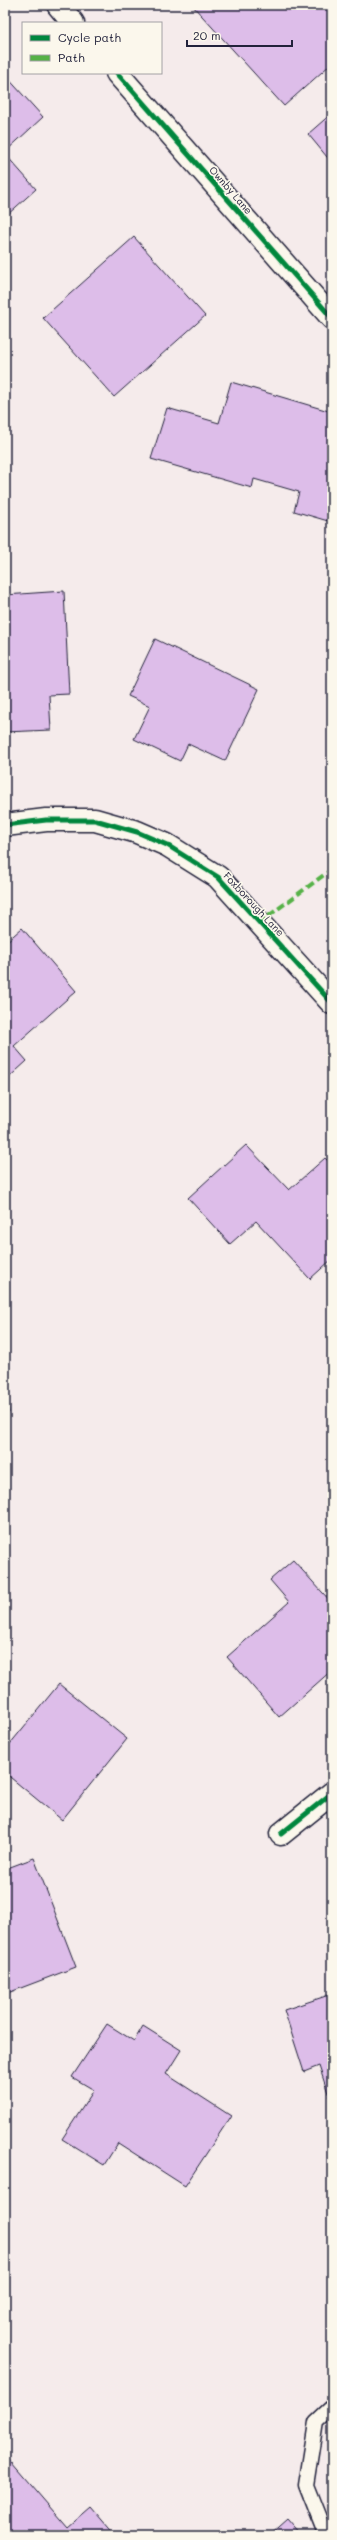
<svg xmlns="http://www.w3.org/2000/svg" width="337" height="2540" font-family="Mali,sans-serif">
  <rect width="100%" height="100%" fill="#f5ebeb"/>
  <filter id="ink" filterUnits="userSpaceOnUse"><feTurbulence type="fractalNoise" baseFrequency=".025" numOctaves="2"/><feDisplacementMap in="SourceGraphic" scale="8" xChannelSelector="R" yChannelSelector="G"/><feConvolveMatrix kernelMatrix="1 2 1 2 8 2 1 2 1" color-interpolation-filters="sRGB"/></filter>
  <g filter="url(#ink)">
    <g fill="#ddbde9" stroke="#22223b">
      <polygon points="192,5 332,5 332,63 284,106"/>
      <polygon points="5,75 43,117 5,152"/>
      <polygon points="332,113 332,163 308,134"/>
      <polygon points="5,154 36,189 6,216 5,215"/>
      <polygon points="134,237 205,316 114,397 43,318"/>
      <polygon points="231,382 332,412 332,508 328,521 294,511 299,492 254,479 252,488 151,459 167,408 219,423"/>
      <polygon points="64,591 69,694 49,695 51,730 5,732 5,595"/>
      <polygon points="155,639 259,689 225,761 188,744 180,761 134,739 150,706 128,696"/>
      <polygon points="22,928 76,991 14,1046 27,1061 5,1081 5,943"/>
      <polygon points="246,1145 289,1190 325,1158 332,1165 332,1259 310,1279 256,1221 230,1244 188,1198"/>
      <polygon points="5,1370 9,1413 5,1413"/>
      <polygon points="293,1560 332,1603 332,1670 279,1717 227,1657 289,1602 270,1580"/>
      <polygon points="59,1684 127,1739 62,1820 5,1773 5,1750"/>
      <polygon points="34,1858 76,1967 5,1994 5,1869"/>
      <polygon points="332,1994 332,2105 319,2066 304,2072 284,2010"/>
      <polygon points="107,2024 134,2041 143,2026 181,2050 166,2074 231,2116 185,2186 118,2143 104,2165 62,2139 94,2090 72,2077"/>
      <polygon points="5,2455 67,2527 90,2507 114,2535 5,2535"/>
      <polygon points="287,2519 301,2535 269,2535"/>
    </g>
    <g fill="none" stroke-linecap="round" stroke-linejoin="round">
      <g stroke="#22223b" stroke-width="17">
        <polyline id="lane" points="329,2535 323,2528 306,2485 316,2422 332,2407"/>
      </g>
      <g stroke="#22223b" stroke-width="25">
        <g id="street">
          <polyline points="58,5 73,23"/>
          <polyline points="117,73 332,318"/>
          <polyline points="5,825 46,820 95,820 137,832 167,845 218,877 332,1003"/>
          <polyline points="281,1834 332,1793"/>
        </g>
      </g>
      <use href="#lane" stroke="#fbf7ec" stroke-width="14"/>
      <use href="#street" stroke="#fbf7ec" stroke-width="22"/>
      <polyline stroke="#55b146" stroke-width="4" stroke-dasharray="8 4" stroke-linecap="butt" points="259,923 332,869"/>
      <g stroke="#fbf7ec" stroke-width="8">
        <g id="cycleway">
          <polyline points="117,73 332,318"/>
          <polyline points="5,825 46,820 95,820 137,832 167,845 218,877 332,1003"/>
          <polyline points="281,1834 332,1793"/>
        </g>
      </g>
      <use href="#cycleway" stroke="#00873e" stroke-width="5"/>
    </g>
  </g>
  <g text-anchor="middle" dominant-baseline="central" stroke-width="3.5" stroke-linejoin="round" paint-order="stroke">
    <g font-size="10" fill="#22223b" stroke="#fbf7ec">
      <text transform="translate(231 190) rotate(49)">Ownby Lane</text>
      <text transform="translate(254 904) rotate(47)">Foxborough Lane</text>
    </g>
  </g>
  <rect width="337" height="2540" fill="none" stroke="#fbf7ec" stroke-width="20"/>
  <rect x="10" y="10" width="317" height="2520" fill="none" stroke="#22223b" stroke-width="1.5" filter="url(#ink)"/>
  <rect x="22" y="22" width="140" height="52" fill="#fbf7ec" stroke="#a4a2a5"/>
  <rect x="30" y="35" width="20" height="6" fill="#00873e" stroke="#a4a2a5"/>
  <text x="58" y="42" font-size="12" fill="#22223b">Cycle path</text>
  <rect x="30" y="55" width="20" height="6" fill="#55b146" stroke="#a4a2a5"/>
  <text x="58" y="62" font-size="12" fill="#22223b">Path</text>
  <path d="M187 40v6h105v-6" fill="none" stroke="#22223b" stroke-width="2"/>
  <text x="193" y="40" font-size="12" fill="#22223b" stroke="#fbf7ec" stroke-width="3" paint-order="stroke">20 m</text>
</svg>
